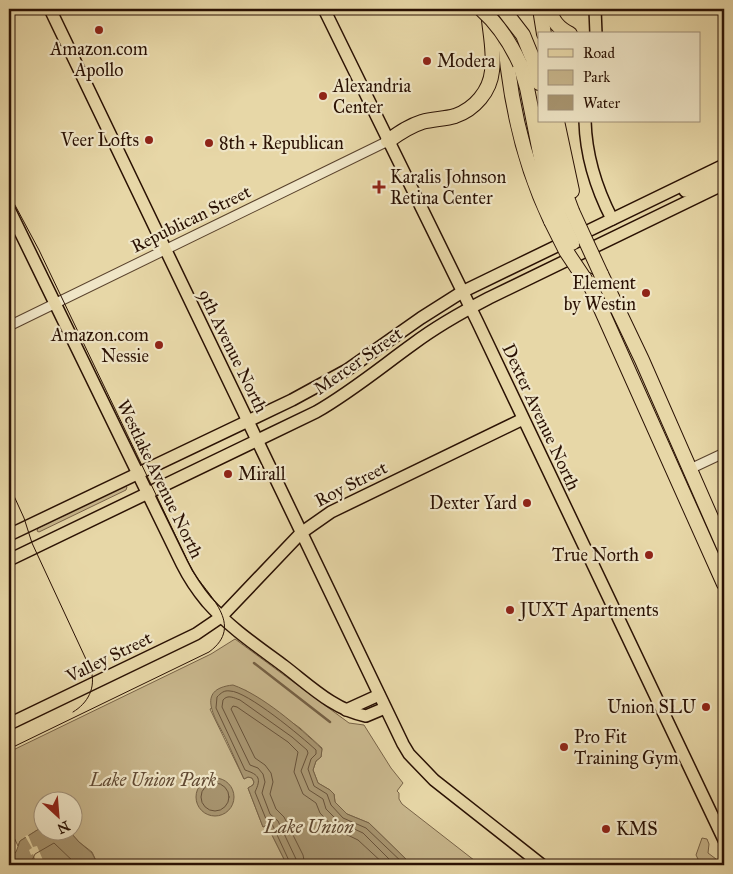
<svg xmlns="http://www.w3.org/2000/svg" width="733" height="874" font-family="'IM FELL Great Primer',serif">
  <rect width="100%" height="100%" fill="#e7d7a7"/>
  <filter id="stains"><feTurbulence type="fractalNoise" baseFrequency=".004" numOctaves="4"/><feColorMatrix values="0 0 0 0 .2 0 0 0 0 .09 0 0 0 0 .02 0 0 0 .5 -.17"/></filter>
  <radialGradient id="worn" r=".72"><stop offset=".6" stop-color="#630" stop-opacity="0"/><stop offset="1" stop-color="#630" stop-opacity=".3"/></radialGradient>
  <g fill="#c7b58b" stroke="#786347">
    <polygon points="125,486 127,487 126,490 39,532 37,531 38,528"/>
    <polygon points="235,639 349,723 364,725 391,768 403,783 397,791 399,793 399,799 402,804 479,864 412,865 369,823 347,814 335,802 334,794 330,790 318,783 313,770 316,761 321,757 322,748 300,728 245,690 210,709 244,779 248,777 252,778 254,782 253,785 248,788 263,827 267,825 287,865 98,865 92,852 79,842 70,832 72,832 72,802 42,802 42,827 20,841 18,846 9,827 9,752 211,654"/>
    <polygon points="702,838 707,839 709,844 708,853 716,859 719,865 712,865 699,861 696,855"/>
  </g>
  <g fill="#a7946f" stroke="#756044">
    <path d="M233,685C262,695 299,727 322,749L321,757L316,761L313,770L318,783L330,790L334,794L335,802L347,814L369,823L412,865H287L267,825L263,827L248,788L253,785L254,782L252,778L248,777L244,779C238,766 232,752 226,739C216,719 194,689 233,685Z"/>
    <circle cx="215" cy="797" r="19"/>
    <polygon points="42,827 42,832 70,832 79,842 92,853 98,865 12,865 11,855 16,852 20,841"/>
  </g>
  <polygon fill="#e7d7a7" points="28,835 33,847 37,846 45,865 38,865 33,854 31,855 29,850 32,848 25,836"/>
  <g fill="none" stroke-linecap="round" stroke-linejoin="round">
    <g stroke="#685239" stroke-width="1">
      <circle cx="215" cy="797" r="14"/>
      <polyline points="30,865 35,854 54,843 77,865"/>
      <path d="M291,865L272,824L266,819L255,792C261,779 260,775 245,770L216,708L217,697C221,693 224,690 230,691C247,691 302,737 316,750V754L311,759L308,769L314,786L327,794L331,805L343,818L366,828L405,865"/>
      <path d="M297,865L296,859L278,821L270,814L262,793L265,782L263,774L258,768L250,765L222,707L223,700C228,694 234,698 240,700L292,737L307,750L308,753L301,771L309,790L323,799L326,809L339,822L363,833L395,865"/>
      <polyline points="305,865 303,855 284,817 276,809 270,794 273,782 271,773 265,765 255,758 231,709 233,706 237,707 288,742 298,752 294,772 303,794 316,803 320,813 335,829 358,840 385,865"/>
    </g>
    <polyline stroke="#756044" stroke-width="2.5" points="254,663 330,722"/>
    <g stroke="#59422c" stroke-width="11">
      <g id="minor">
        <polyline points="9,326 388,141"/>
        <polyline points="690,469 724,453"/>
      </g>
    </g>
    <g stroke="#2a1103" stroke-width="14">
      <g id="major">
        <polyline points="50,9 403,744 409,754 434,780 542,865"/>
        <polyline points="324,9 477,321 724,840"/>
        <polyline points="595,9 596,34"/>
        <path d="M585,121C586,157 596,188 612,219"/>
        <polyline points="685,191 722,178"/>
        <path d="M9,209L182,564C189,578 197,590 207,602C229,627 257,646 284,666C309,685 334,710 366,716L385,708"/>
        <polyline points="9,535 292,400 347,370 421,318 462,292 724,165"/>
        <path d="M9,560L316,412C351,392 381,367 413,344C437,326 462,312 489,298L724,184"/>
        <polyline points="346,710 379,695"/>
        <polyline points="9,724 196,634 221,617 301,533 331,512 523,419"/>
      </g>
    </g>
    <g stroke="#2a1103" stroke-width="16">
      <g id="highway">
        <path d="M503,9C506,83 519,154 551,221"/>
        <polyline points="540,9 544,34"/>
        <path d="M549,9C553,21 558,28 570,34"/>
        <polyline points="532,57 539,83"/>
        <polyline points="520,64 527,88 542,163 560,217"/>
        <polyline points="545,121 556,168 572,211"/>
        <polyline points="557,121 572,191"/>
        <path d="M388,141C399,133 409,126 422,122C433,119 445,119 455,116C475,109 490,91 492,71C495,51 489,29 488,9"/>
        <polyline points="601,274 642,360 724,547"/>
        <polyline points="588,280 724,584"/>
      </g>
    </g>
    <use href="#minor" stroke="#efe5c6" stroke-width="9"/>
    <use href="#major" stroke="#e7d7a7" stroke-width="11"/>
    <use href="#highway" stroke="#e7d7a7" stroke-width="14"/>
    <g stroke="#2a1103" stroke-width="1">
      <path d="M9,194L39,250L192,570C207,595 246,625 209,652L9,749"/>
      <path d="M9,485L24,518L32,543L91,670C96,688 88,703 73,712"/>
    </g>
    <g stroke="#2a1103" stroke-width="16" stroke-linecap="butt">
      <g id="highway-bridge">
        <path d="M481,9C499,25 510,42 520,64"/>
        <polyline points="503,9 523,35 532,57"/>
        <polyline points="572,211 601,274"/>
        <polyline points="560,217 572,243"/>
        <polyline points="551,221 566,251 586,281"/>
      </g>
    </g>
    <use href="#highway-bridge" stroke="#e7d7a7" stroke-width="14"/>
  </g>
  <g fill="#8f2418" stroke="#efe5c6" stroke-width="2">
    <circle cx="99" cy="30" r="5"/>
    <circle cx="427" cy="61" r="5"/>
    <circle cx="323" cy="96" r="5"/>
    <circle cx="149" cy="140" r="5"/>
    <circle cx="209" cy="143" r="5"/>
    <path d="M376.5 179.5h5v5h5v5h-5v5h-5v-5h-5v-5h5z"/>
    <circle cx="646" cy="293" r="5"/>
    <circle cx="159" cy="345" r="5"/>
    <circle cx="228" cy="474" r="5"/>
    <circle cx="527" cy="503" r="5"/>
    <circle cx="649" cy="555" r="5"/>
    <circle cx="510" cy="610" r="5"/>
    <circle cx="706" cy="707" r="5"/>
    <circle cx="564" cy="747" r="5"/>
    <circle cx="606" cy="829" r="5"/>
  </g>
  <g text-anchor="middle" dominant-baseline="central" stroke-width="4.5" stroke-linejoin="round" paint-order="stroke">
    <g font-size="18" fill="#2a1103" stroke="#efe5c6" text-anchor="start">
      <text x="99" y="49" text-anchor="middle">Amazon.com<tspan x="99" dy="21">Apollo</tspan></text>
      <text x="437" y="61">Modera</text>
      <text x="333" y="86">Alexandria<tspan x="333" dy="21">Center</tspan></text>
      <text x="139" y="140" text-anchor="end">Veer Lofts</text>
      <text x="219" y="143">8th + Republican</text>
      <text x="390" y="177">Karalis Johnson<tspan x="390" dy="21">Retina Center</tspan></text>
      <text x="636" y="283" text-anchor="end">Element<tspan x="636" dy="21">by Westin</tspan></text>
      <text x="149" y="335" text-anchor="end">Amazon.com<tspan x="149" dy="21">Nessie</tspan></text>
      <text x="238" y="474">Mirall</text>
      <text x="517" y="503" text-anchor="end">Dexter Yard</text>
      <text x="639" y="555" text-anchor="end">True North</text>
      <text x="520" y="610">JUXT Apartments</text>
      <text x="696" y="707" text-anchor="end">Union SLU</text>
      <text x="574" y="737">Pro Fit<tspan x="574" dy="21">Training Gym</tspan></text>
      <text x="616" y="829">KMS</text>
    </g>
    <g font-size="18" fill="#2a1103" stroke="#efe5c6">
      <text transform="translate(191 219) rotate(-26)">Republican Street</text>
      <text transform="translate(233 351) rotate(64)">9th Avenue North</text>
      <text transform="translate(358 361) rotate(-35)">Mercer Street</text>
      <text transform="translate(541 417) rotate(65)">Dexter Avenue North</text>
      <text transform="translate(160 479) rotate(64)">Westlake Avenue North</text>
      <text transform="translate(351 484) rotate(-27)">Roy Street</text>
      <text transform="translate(109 657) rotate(-26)">Valley Street</text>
    </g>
    <g font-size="18" font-style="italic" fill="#614a33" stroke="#efe5c6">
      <text x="153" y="780">Lake Union Park</text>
    </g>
    <g font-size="19" font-style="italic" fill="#5c452e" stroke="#efe5c6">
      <text x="309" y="826">Lake Union</text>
    </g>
  </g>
  <rect width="733" height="874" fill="none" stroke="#e7d7a7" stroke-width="30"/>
  <rect x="10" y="10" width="713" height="854" fill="none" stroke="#2a1103" stroke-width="2.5"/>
  <rect x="15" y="15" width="703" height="844" fill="none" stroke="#2a1103"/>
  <rect x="538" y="32" width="162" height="90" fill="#efe5c6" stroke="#a09078"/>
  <rect x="548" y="49" width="25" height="8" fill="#e7d7a7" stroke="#a09078"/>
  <text x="583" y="58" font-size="15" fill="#2a1103">Road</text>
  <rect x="548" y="70" width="25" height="15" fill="#c7b58b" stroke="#a09078"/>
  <text x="583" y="82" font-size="15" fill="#2a1103">Park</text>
  <rect x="548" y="95" width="25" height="15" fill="#a7946f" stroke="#a09078"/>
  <text x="583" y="108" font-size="15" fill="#2a1103">Water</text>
  <g transform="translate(58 816) rotate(154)"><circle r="24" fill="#efe5c6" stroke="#a09078"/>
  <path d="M0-4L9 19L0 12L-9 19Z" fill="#8f2418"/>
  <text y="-8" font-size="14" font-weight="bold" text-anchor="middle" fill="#2a1103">N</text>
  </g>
  <rect width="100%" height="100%" filter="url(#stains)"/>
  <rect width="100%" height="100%" fill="url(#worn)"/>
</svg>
